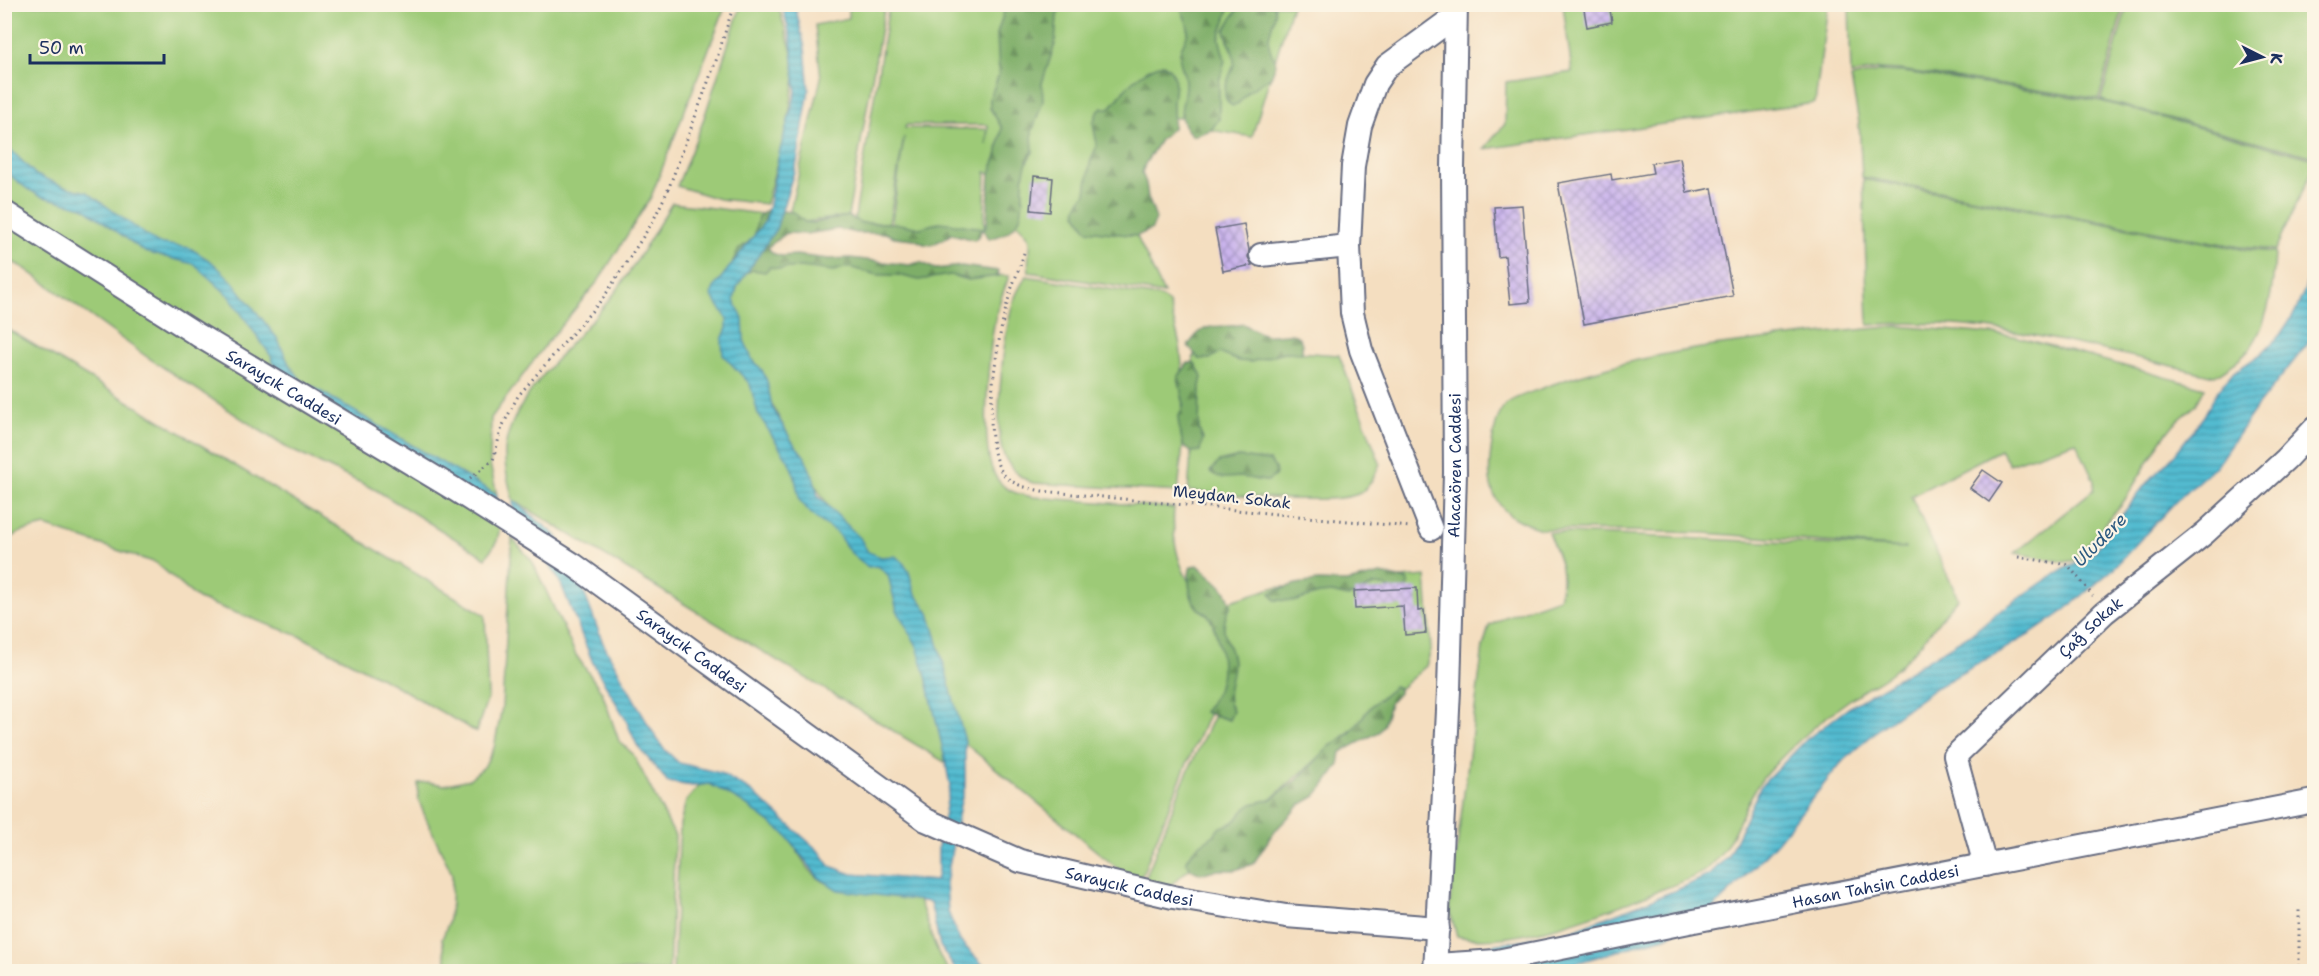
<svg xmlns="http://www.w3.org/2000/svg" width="2319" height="976" font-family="'Shantell Sans',sans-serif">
  <defs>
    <pattern id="forest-firs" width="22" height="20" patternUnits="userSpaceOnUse" patternTransform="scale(1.5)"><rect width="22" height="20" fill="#7eae68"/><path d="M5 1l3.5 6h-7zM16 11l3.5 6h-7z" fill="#668e59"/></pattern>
    <pattern id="water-rules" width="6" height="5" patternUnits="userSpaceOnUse" patternTransform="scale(1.5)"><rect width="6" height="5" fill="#53bbd0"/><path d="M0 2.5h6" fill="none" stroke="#4498ac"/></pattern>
    <pattern id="building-cross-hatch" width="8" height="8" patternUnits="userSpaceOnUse" patternTransform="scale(1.5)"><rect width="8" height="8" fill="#cab4ed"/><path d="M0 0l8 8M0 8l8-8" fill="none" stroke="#a393c3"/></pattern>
  </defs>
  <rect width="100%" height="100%" fill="#fcf5e5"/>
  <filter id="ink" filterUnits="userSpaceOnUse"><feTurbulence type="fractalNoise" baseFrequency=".0167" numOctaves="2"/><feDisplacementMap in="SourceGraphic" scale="12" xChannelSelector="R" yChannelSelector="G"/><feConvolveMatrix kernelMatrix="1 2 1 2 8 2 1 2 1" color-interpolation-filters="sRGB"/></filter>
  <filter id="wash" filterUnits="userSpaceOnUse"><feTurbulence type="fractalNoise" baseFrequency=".008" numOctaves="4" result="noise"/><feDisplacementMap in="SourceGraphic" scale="24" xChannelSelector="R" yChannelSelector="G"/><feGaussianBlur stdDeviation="1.35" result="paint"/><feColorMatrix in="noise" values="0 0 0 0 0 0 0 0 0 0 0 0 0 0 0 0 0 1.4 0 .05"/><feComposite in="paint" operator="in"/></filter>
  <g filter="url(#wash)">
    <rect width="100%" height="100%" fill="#f4dec0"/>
    <g fill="#9dca77" stroke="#5c7c6a" stroke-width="1.5" fill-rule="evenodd">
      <polygon points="4,5 726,5 651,197 599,280 546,344 491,418 490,464 497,495 495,508 501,523 497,541 486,558 376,490 287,448 147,357 24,268 5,258"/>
      <polygon points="741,5 778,5 792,52 795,78 787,126 766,204 719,199 677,186 702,124"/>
      <polygon points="849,5 885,5 848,216 805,222 789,215 821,78 815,25 849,18"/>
      <path d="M889,5H1040L1009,181L986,172L984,231L891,227L904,137L889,223H854ZM906,125H988L987,145V129L905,128Z"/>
      <path d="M1056,5H1219L1191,116L1159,120L1116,136L1133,228L1164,294L1029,272C1025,241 1042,246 1013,220Z"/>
      <polygon points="1225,5 1292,5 1252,137 1204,129"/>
      <polygon points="1563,5 1828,5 1815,103 1484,149 1505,124 1506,82 1572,72"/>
      <polygon points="1849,5 1849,4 2124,5 2099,99 1899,70 1879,69 1851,75"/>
      <polygon points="2127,5 2253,5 2314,14 2314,157 2101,100"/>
      <polygon points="1881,71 1904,72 2101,101 2314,159 2314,167 2275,250 2240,247 1862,177 1859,123 1851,78"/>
      <path d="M1863,179L2242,249L2275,252C2274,283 2269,321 2251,347C2243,359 2227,368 2215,376C2101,350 1986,315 1868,325Z"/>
      <path d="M672,203L771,215L757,242L720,292L748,358L731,292L751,262L1009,276C1005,288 1000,299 997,311C989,342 980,443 993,471C1000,489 1015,494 1033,497L1174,508C1170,561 1188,582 1217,624L1212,607L1272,588L1426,576L1431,650L1426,666L1146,906L1141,890L1182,784L1221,700L1225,676L1182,775L1138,885L962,741L896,564L873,558L886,564L924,642L951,766L513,500C509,485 504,467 505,451C508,398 581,337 613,295C635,267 653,233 672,203ZM750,362L805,468L837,521L867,555L862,553L806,487Z"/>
      <path d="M1026,276L1160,297L1169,303L1180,345L1182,365L1183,445L1178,492L1033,483C1019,478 1007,466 1002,450C994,420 1004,327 1015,297C1018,290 1022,283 1026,276Z"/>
      <path d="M1898,326L2014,336L2205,388L2196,405L2174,424L2162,439L2124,501L2075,560L2065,562L2015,553L2093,490L2094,481L2076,442L2009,464L2000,450L1911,496L1958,598C1936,622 1918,652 1892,672C1882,680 1871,685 1861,692C1828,714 1795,742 1768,772C1741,801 1737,847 1704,871C1689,881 1667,887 1650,894C1599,914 1511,949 1457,936L1449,909L1483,647L1489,626L1505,617L1559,598C1567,572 1558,556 1548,532L1906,548L1703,533L1541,529C1515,521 1494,510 1490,479C1488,462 1494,415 1506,404C1514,397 1538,390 1548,386C1660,345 1780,338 1898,326Z"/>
      <polygon points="4,327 485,615 488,697 476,732 393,684 302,637 198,599 156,563 45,526 21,532 5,541"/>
      <path d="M1196,345L1339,355L1380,463C1376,474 1370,487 1360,493C1335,507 1221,494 1188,491L1192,442L1191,370Z"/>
      <polygon points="512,538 532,561 576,655 602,692 619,741 633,754 675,836 669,971 448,971 442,939 448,924 451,905 452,874 424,814 418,798 418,783 428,782 444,785 469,779 484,767 494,748 502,707"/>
      <path d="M710,784C733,796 762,811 780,828C797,844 803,870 823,881C845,892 893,895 918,899C930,923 932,951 950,971L673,972L680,824L686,801L700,785Z"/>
    </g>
    <g fill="url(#forest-firs)" stroke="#4c6e63" stroke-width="1.5">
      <path d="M1006,5H1062L1057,16L1055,44L1042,83L1043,101L1032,132L1033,152C1008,184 1045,226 989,239L984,231L987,222L990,173L997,156L1002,128L990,108V98L999,74L997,34Z"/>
      <path d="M1181,5H1229V9L1219,38L1225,60L1219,82V119L1211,130L1193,136C1169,115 1190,99 1184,75C1183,67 1178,62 1180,53C1181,45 1187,39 1188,31C1189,22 1181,14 1181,5Z"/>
      <path d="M1240,5H1274C1278,19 1267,30 1269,45C1270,51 1274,58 1276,64L1271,77L1249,91L1239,103L1232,106C1215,92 1233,76 1234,62C1235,51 1227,41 1225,30Z"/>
      <path d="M1163,64C1180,74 1174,86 1173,103C1173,111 1174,119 1173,128L1160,140L1145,164L1142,173L1146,183L1148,197L1156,219L1152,229L1137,236L1087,230L1076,213L1078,204L1086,193L1090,163L1097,145L1093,123L1097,113L1102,108H1109C1116,103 1119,97 1124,90C1133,79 1149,67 1163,64Z"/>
      <polygon points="767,210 793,212 805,222 814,223 848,216 862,223 894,223 920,228 940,222 977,227 981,228 980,235 974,240 952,234 932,245 924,244 914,239 894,237 885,233 856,233 838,229 806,234 787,233 768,247 772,253 781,256 796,255 829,259 850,258 909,265 920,262 935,269 961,266 998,271 999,276 968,280 950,275 919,280 898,275 878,275 848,267 833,271 801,267 779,269 770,267 765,272 753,270 744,274 733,261 739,249 757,236 760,239 755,232 758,217"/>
      <path d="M1243,324C1250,327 1259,334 1266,335C1280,337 1305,324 1302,353L1284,352L1251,362L1239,361L1219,353L1210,359H1199L1188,346C1207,317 1216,331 1243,324Z"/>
      <polygon points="1188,363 1195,363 1202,377 1200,386 1199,430 1203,439 1200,451 1191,452 1183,445 1179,426 1178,418 1184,405 1178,377"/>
      <path d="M1239,457L1270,461L1275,468L1276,475L1268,481C1258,481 1248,477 1238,477C1226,478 1221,480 1210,472L1219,462Z"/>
      <path d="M1198,565C1213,580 1226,584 1231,605C1227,613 1224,619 1224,628C1224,641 1234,651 1233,665C1232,681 1223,696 1233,711L1229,720L1204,712C1224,686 1226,668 1217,637C1215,630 1212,621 1208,615C1204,612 1199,610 1196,606C1189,597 1187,576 1191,566Z"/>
      <polygon points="1381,574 1407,580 1409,584 1403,593 1396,595 1384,586 1375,585 1348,597 1332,593 1319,594 1296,601 1275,600 1270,593 1296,584 1318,581 1347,582"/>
      <polygon points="1394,687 1399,688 1399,693 1390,703 1383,727 1379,732 1341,752 1339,765 1325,785 1316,796 1300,805 1273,833 1253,864 1235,870 1214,870 1201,874 1192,870 1186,862 1195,848 1214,835 1219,828 1234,822 1246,808 1252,804 1271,799 1297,780 1330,746 1349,734 1372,705"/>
    </g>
    <g fill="url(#water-rules)" stroke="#377597" stroke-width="1.5">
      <polygon points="782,5 795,5 805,48 809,90 797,162 776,229 737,287 734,300 743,319 744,340 752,359 762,370 767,381 772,407 792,441 804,456 814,479 818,496 860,538 868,552 881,557 895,556 902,561 909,572 914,591 929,613 936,636 965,741 965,787 960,805 946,883 948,912 960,941 989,971 957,971 955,969 940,946 930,902 838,890 818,877 785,834 743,803 710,784 692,786 668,782 637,745 625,718 593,663 561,584 543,553 513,518 513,500 556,535 573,563 603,643 649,726 663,748 679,763 720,773 751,791 821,853 830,866 852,874 936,881 938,871 938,847 950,786 945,759 926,676 917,646 897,610 888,575 878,566 868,567 850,552 837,533 814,517 800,501 794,474 788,460 758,414 750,384 723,355 722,340 727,328 727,318 711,295 715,286 766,220 779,154 796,92 791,39"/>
      <polygon points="4,143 36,175 63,186 87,192 157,243 190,248 212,262 232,281 277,338 289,364 301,380 497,495 495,508 276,370 271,356 229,296 194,264 145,252 83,207 40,196 26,188 12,177 5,167"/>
      <polygon points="2314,258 2314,336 2256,408 2216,466 2179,498 2112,570 2064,611 2032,633 1937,687 1880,728 1841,763 1777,842 1739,883 1705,916 1668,936 1549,971 1449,972 1469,949 1571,931 1684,887 1709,875 1728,856 1761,786 1807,739 1851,706 1974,632 1994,615 2052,576 2093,553 2145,485 2175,454 2204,416 2216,393 2233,373 2262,353 2280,335 2295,312 2305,289"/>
    </g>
    <g id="blocks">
      <g fill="url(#building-cross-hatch)">
        <polygon points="1583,4 1609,4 1612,22 1587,27"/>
        <polygon points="1680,158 1687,193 1712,188 1733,296 1584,324 1558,183 1611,174 1612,180 1653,173 1651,163"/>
        <polygon points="1034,176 1053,178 1050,212 1031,210"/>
        <polygon points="1522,205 1530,302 1510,304 1505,256 1498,257 1494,207"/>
        <polygon points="1244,224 1249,250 1248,257 1252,265 1223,271 1215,229"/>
        <polygon points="1983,470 2002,483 1989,502 1970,488"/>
        <polygon points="1417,588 1418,611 1424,610 1426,633 1405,635 1403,606 1355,609 1354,591"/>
      </g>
    </g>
  </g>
  <g filter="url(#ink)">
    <use href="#blocks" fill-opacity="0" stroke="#676c80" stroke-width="1.5"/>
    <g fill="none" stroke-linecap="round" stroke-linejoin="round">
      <g stroke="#676c80" stroke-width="26">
        <g id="minor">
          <path id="s1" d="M4,212L198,335L454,489L574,565L926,820L1020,861L1173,897L1286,916L1438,928"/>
          <polyline points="1261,255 1349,246"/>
          <polyline points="1431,529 1361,350 1352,313 1349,246 1353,166 1360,126 1375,84 1387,66 1454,17"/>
          <path id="s2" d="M1985,865L1955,756L2104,613L2205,533L2286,459L2314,429"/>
          <path id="s3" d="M1436,965L1497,961L1694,921L2314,801"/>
          <path id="s4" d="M1435,972L1449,690L1455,473L1453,168L1456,4"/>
        </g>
      </g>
      <g stroke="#676c80" stroke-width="3" stroke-dasharray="1.5 4.5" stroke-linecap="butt">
        <path d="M1024,253C1020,268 1013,282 1009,297C998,333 979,441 1002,472C1011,485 1027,488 1042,491L1410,527"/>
        <polyline points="470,478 493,460 502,427 518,396 604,297 652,223 668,190 717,58 734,4"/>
        <polyline points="2018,557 2068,565 2093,596"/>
        <polyline points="2299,972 2299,907"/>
      </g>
      <use href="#minor" stroke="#fff" stroke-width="22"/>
    </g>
  </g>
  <g text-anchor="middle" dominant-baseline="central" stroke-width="4.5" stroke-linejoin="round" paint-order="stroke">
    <g font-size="16" fill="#1b2f5e" stroke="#fcf5e5">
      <text stroke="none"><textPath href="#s1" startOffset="330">Saraycık Caddesi</textPath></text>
      <text stroke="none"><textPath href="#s4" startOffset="507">Alacaören Caddesi</textPath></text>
      <text transform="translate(1232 497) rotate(6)">Meydan. Sokak</text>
      <text stroke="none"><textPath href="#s2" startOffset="300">Çağ Sokak</textPath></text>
      <text stroke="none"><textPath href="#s1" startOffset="816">Saraycık Caddesi</textPath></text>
      <text stroke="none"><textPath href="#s1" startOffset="1320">Saraycık Caddesi</textPath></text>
      <text stroke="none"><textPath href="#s3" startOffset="447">Hasan Tahsin Caddesi</textPath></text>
    </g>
    <g font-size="18" font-style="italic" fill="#2c5980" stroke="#fcf5e5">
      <text transform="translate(2100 540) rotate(-45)">Uludere</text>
    </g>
  </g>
  <rect width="2319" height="976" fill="none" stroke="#fcf5e5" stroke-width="24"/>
  <g transform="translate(2262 57) rotate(96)" stroke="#fcf5e5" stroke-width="4.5" paint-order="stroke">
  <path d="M0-4.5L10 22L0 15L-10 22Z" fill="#1b2f5e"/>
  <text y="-9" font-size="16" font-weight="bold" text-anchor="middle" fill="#1b2f5e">K</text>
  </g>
  <path d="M30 54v9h134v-9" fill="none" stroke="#1b2f5e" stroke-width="3"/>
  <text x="39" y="54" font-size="18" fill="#1b2f5e" stroke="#fcf5e5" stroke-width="4.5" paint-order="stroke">50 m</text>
</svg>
